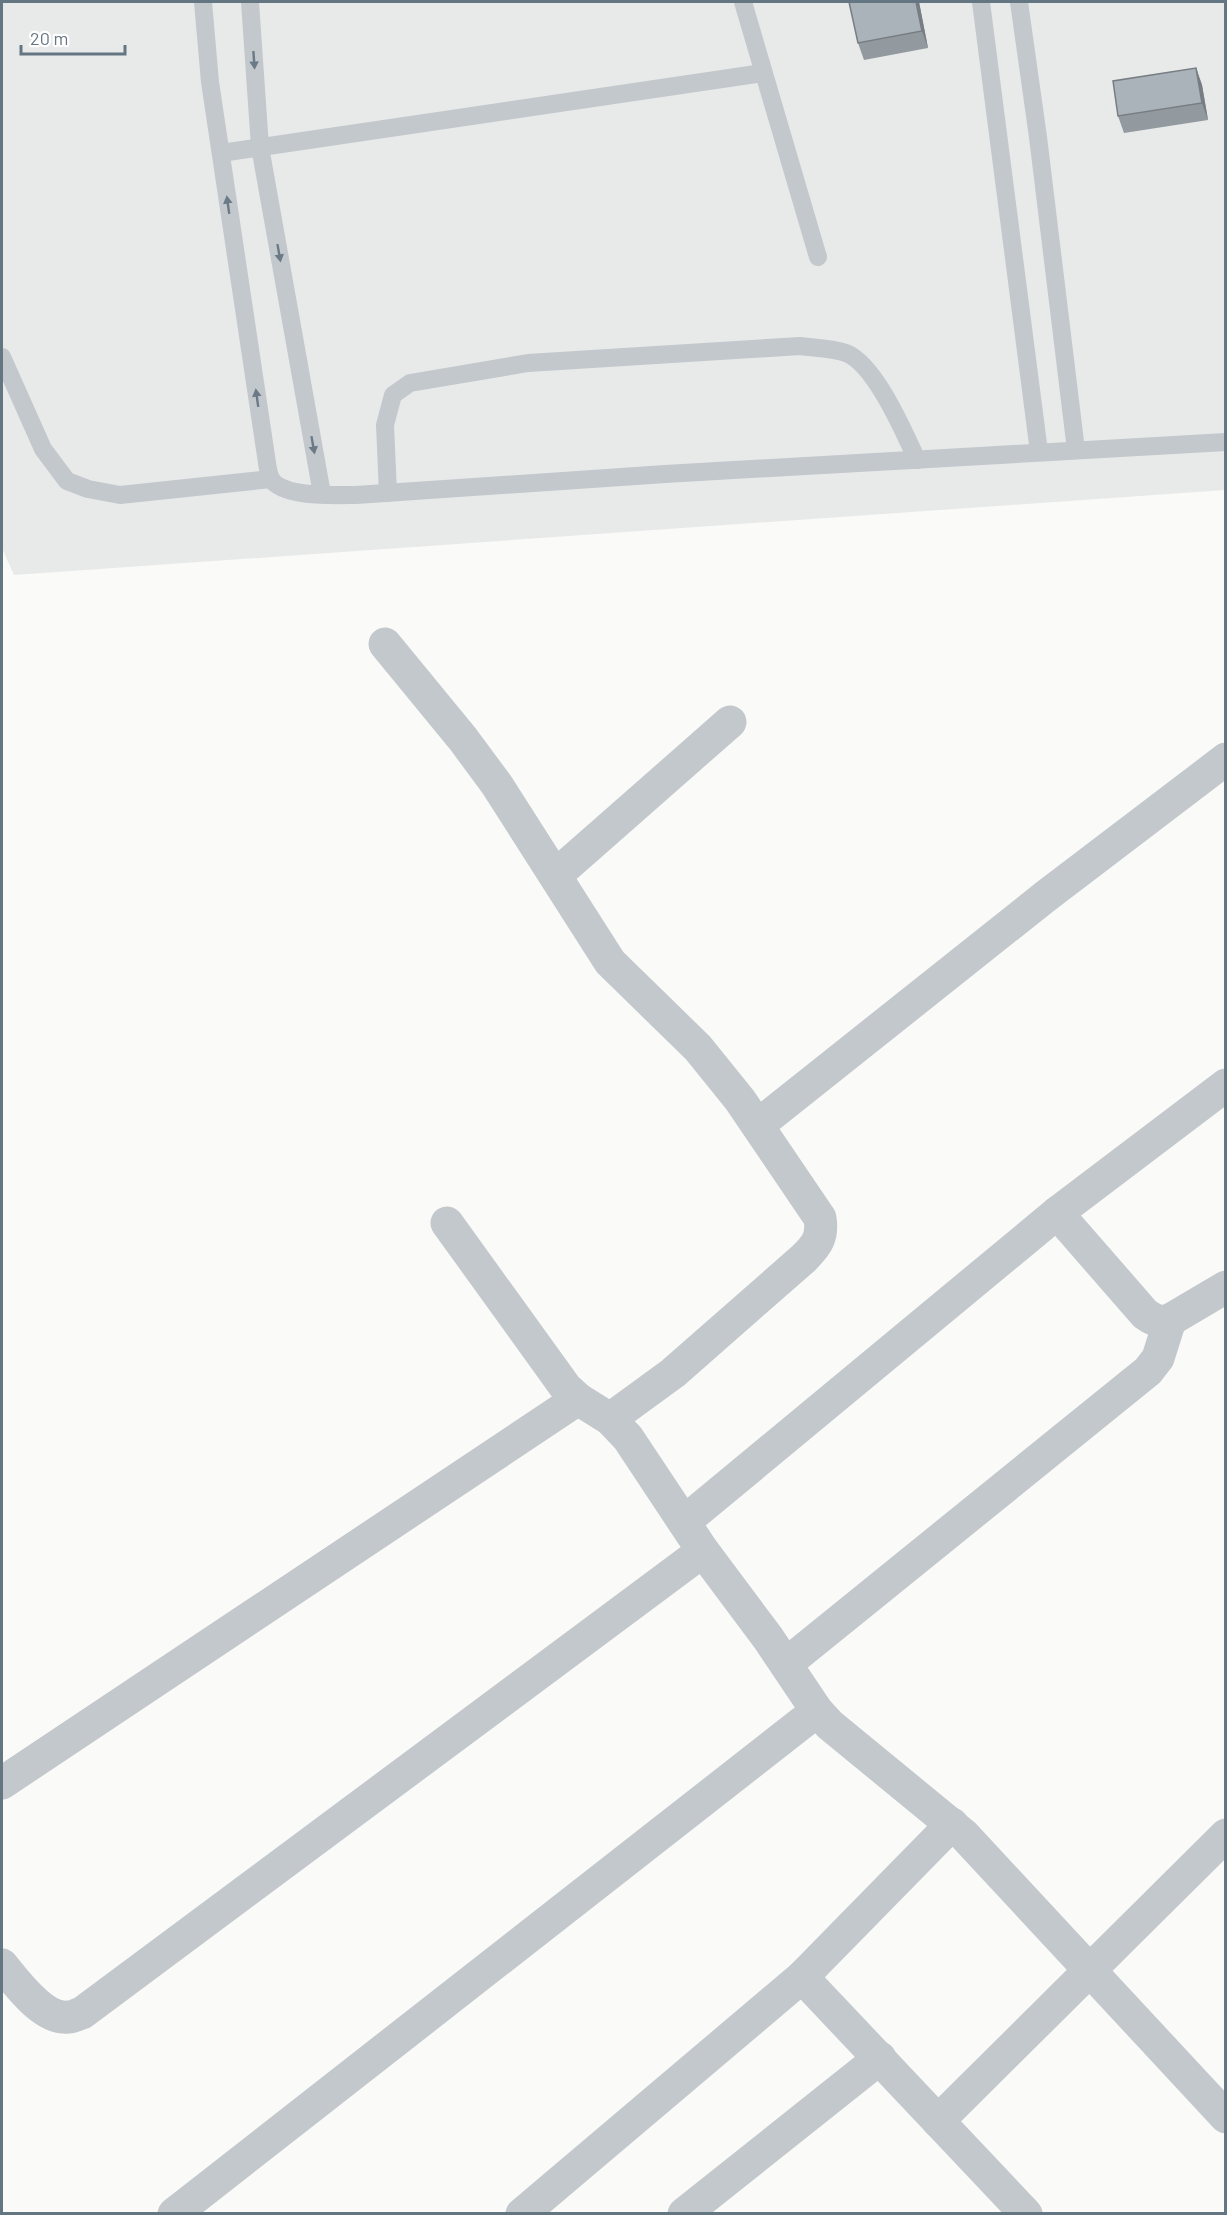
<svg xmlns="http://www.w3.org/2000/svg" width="1227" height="2215" font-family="Barlow,sans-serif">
  <rect width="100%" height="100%" fill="#fafaf8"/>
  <polygon fill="#e8e9e9" points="2,2 1225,2 1225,490 14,575 2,548"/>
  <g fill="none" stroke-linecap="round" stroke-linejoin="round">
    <g stroke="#c3c8cc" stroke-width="18">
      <path d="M203,2L210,82L266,456C267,463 268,473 271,479C283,498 336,495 356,495L665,474L1226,442"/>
      <polyline points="250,2 260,147 322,494"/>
      <polyline points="743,2 818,257"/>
      <polyline points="981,2 1039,452"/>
      <polyline points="1019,2 1038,137 1076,450"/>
      <polyline points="221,153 763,73"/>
      <polyline points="2,357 43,449 67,481 88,489 120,495 271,479"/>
      <path d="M388,493L385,425L393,395L410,383L528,363L800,346C814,348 832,348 846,353C875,364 904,432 917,460"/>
    </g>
    <g stroke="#c3c8cc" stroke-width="33">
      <path d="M385,644L463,739L497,785L610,962L698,1048L740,1100L820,1218C823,1237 817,1245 804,1258L673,1373L610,1419"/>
      <polyline points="556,875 730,722"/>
      <polyline points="758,1125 1046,896 1226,759"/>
      <path d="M1057,1213L1145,1314C1153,1320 1160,1323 1170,1320L1226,1287"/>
      <polyline points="447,1223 566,1388 578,1399 610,1419 628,1438 703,1551 768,1638 817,1711 830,1725 964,1835 1226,2117"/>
      <polyline points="684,1522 1057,1213 1226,1085"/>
      <polyline points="786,1664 1148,1371 1158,1358 1170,1320"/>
      <polyline points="2,1783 578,1399"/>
      <path d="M2,1965C16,1982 43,2020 68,2017C73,2017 78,2014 82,2013L703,1551"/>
      <polyline points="802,1977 1026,2214"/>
      <polyline points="938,2121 1226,1835"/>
      <polyline points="174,2214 817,1711"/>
      <polyline points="522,2214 802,1977 952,1824"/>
      <polyline points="684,2214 880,2058"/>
    </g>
  </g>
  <g fill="#929a9f">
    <polygon points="919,2 928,48 864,60 858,43"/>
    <polygon points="1196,68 1202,85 1208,120 1124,133 1118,116"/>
  </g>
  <g fill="#777d82">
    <polygon points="916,2 919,2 928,48 922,31"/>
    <polygon points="1196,68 1202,85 1208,120 1202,103"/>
  </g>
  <g fill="#aab3b9" stroke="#777d82" stroke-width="1.5">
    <polygon points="849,2 916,2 922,31 858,43"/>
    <polygon points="1196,68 1202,103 1118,116 1113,81"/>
  </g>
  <defs><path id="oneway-solid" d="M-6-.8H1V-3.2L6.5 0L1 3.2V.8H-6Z" transform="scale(1.5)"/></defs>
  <g fill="#6a7a87">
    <use href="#oneway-solid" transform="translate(254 60) rotate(86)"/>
    <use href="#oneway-solid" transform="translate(228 205) rotate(-98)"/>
    <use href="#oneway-solid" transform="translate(279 253) rotate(80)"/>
    <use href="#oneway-solid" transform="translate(257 398) rotate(-98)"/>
    <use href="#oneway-solid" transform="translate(313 445) rotate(80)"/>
  </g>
  <rect width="1227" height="2215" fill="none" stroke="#657683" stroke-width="6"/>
  <path d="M21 45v9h104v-9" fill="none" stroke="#657683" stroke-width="3"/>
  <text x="30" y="45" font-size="18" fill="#657683" stroke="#ffffff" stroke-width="4.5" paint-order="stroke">20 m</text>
</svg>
